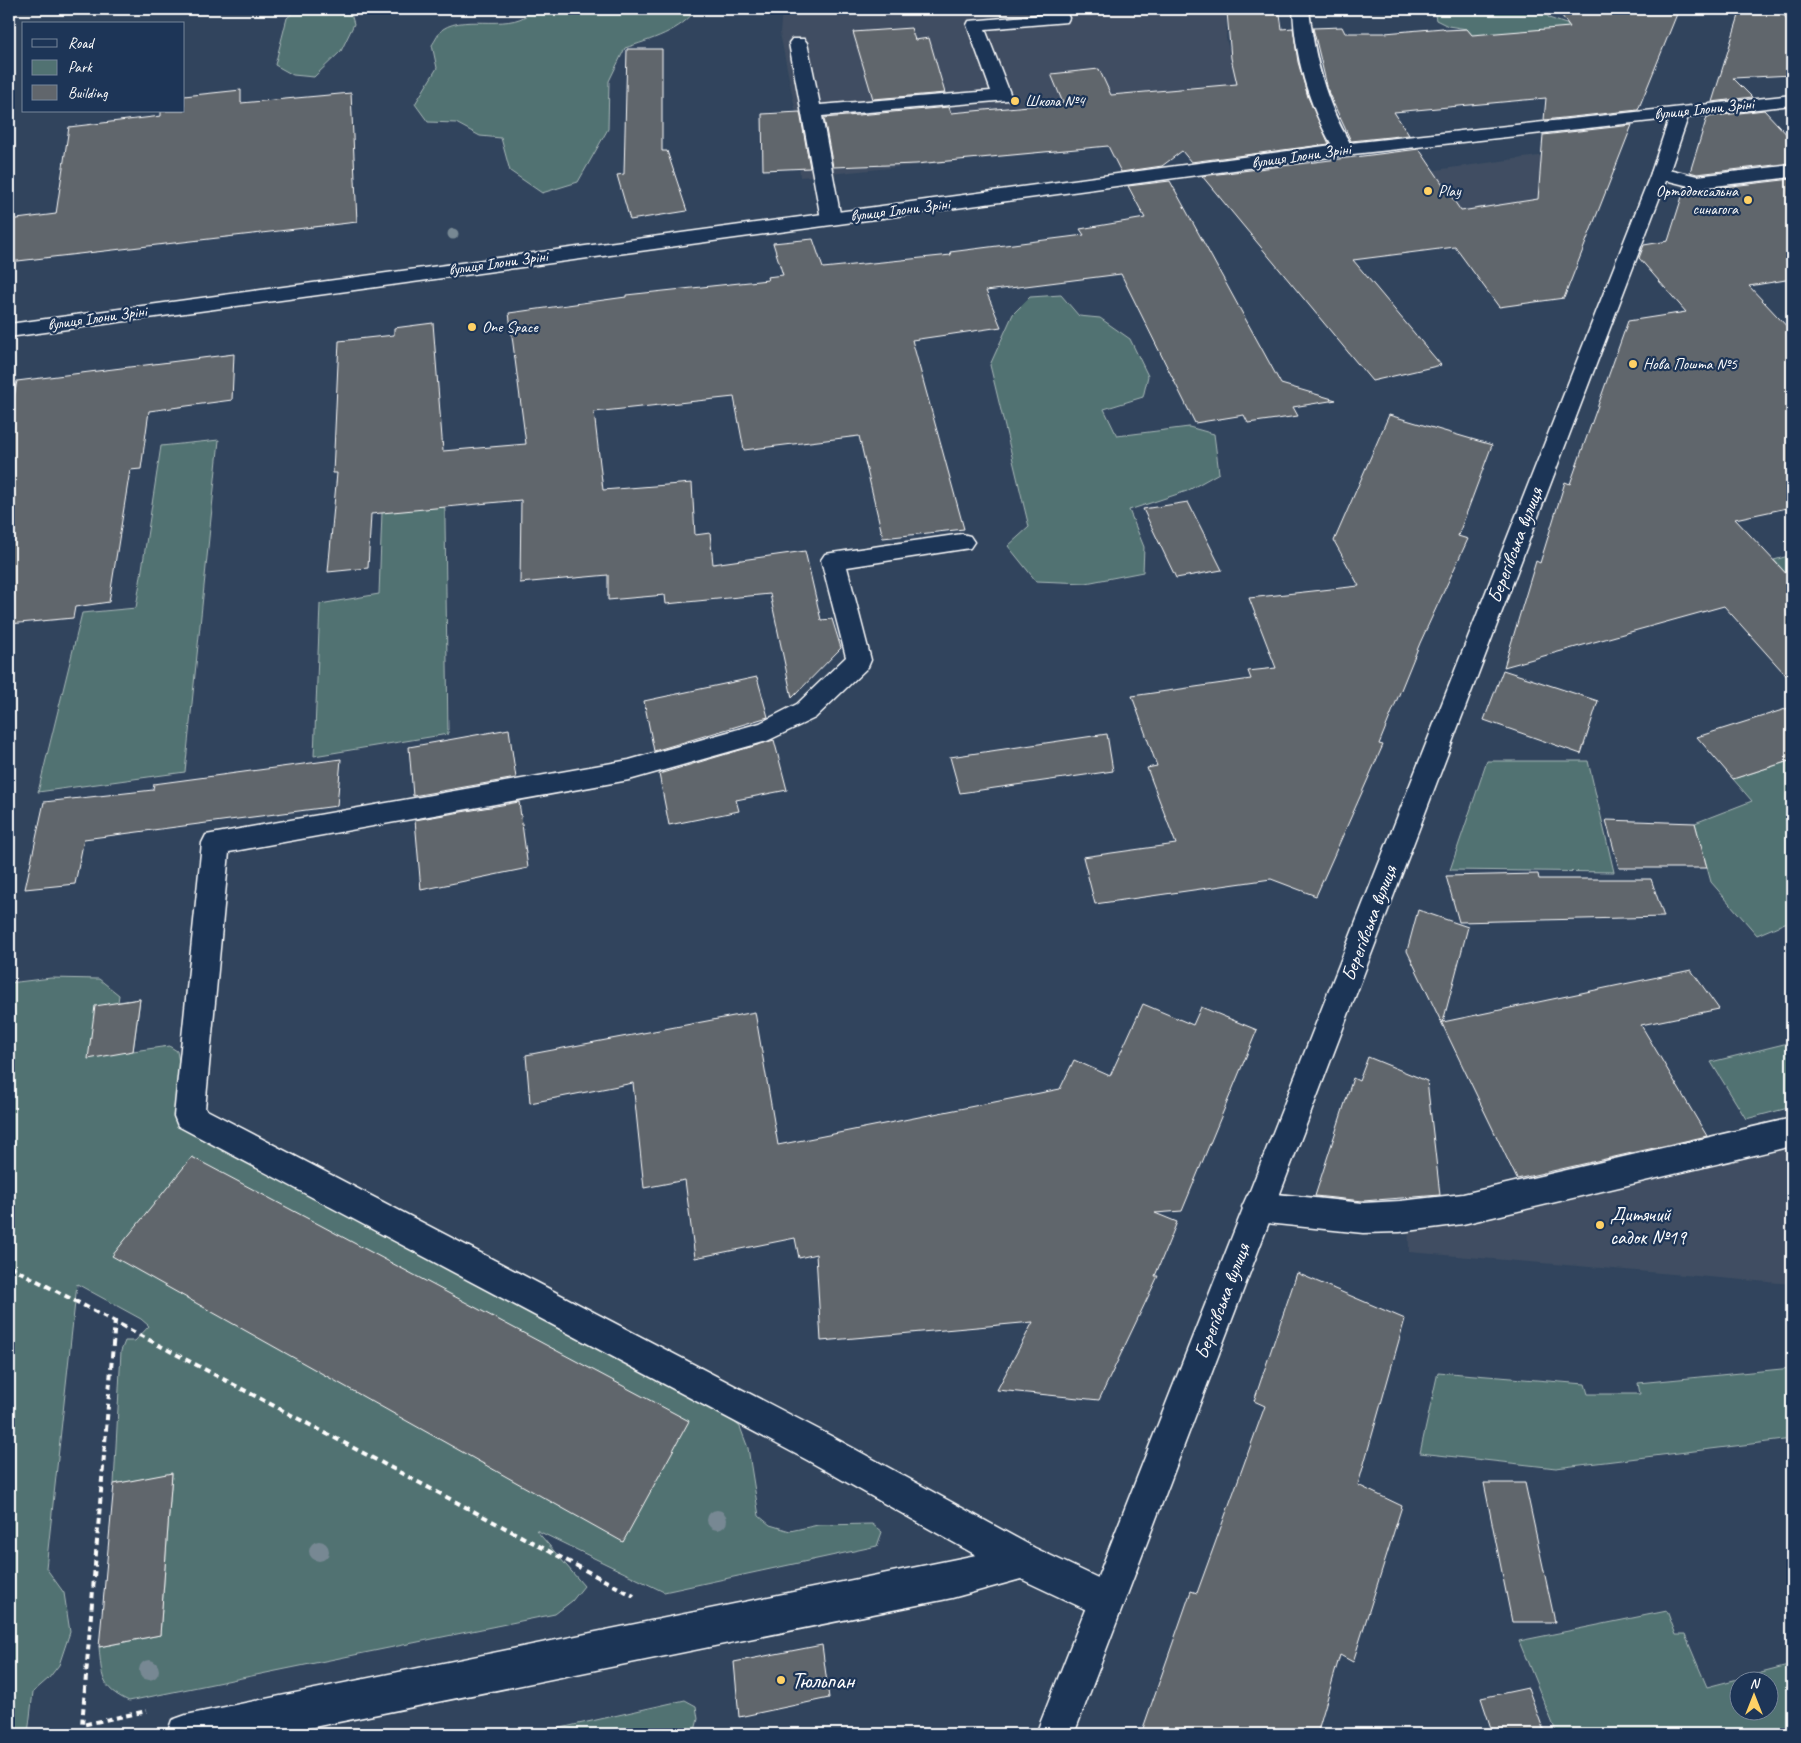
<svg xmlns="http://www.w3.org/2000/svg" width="1801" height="1743" font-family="Caveat,sans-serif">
  <rect width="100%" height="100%" fill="#31445d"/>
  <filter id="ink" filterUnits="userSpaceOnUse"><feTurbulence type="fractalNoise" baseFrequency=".02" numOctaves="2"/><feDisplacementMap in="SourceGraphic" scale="10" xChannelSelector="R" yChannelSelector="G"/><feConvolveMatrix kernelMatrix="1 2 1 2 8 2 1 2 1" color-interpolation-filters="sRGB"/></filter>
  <g filter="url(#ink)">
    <g fill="#3f4e62">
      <polygon points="782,9 1163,9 1227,12 1226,39 1229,49 1289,49 1286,67 1149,142 800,177 796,113 780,33"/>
      <polygon points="1597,148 1595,217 1433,228 1399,175"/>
      <polygon points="1792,1117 1792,1284 1409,1252 1408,1199 1441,1198"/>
    </g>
    <g fill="#517272" stroke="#a8b8b8" fill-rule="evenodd">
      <polygon points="297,9 352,9 350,10 354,24 341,51 314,77 293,75 275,65 287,18"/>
      <path d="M533,9H696C682,31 649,40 625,48L609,81L608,129L578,182L542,193L510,171L501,138L480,136L456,123L428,122L415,104L437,68L432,45C435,41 439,32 443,29C466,13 515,34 533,9Z"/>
      <path d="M1446,9H1551L1546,13L1549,18L1583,30C1545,28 1512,32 1476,40L1467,29L1448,26L1436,20L1435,15L1437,13H1443Z"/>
      <polygon points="1061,295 1079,316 1100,318 1130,339 1148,376 1143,397 1104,409 1117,436 1189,427 1214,434 1219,473 1187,491 1129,510 1144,547 1143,572 1086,583 1036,581 1008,546 1029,527 990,365 1013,314 1030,297"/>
      <polygon points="219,440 185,772 38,792 82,613 136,608 161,446"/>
      <polygon points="444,451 448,734 314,756 320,604 379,594 384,458"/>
      <polygon points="1792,555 1792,580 1774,560"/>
      <polygon points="1792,747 1792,920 1757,935 1711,882 1695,823 1752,801 1733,779 1789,761 1780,751"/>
      <polygon points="1487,761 1588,761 1614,872 1450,870"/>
      <path d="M51,978L99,979L119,995L118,1002L140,999L133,1051L169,1046L177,1051C184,1076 170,1101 177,1125L724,1413L740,1427L748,1448L759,1516L770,1525L790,1531L818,1525L872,1524L882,1532L877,1546L664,1592L536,1530L584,1586L572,1601L555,1614L129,1701C100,1688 102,1676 99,1647L160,1635L172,1474L114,1484L121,1351L125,1341H135L149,1326L141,1319L77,1284L46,1568L64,1593L70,1632L59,1665L49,1678L33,1692L28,1734H9V983Z"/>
      <polygon points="1792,1042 1792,1107 1746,1119 1711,1062"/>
      <polygon points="1792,1368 1792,1439 1556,1468 1420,1453 1438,1372 1585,1384 1588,1394 1640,1394 1638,1383"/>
      <path d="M1667,1611L1676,1635H1685L1707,1687L1792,1665V1734H1557L1519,1641ZM1738,1680H1768V1710H1738Z"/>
      <polygon points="685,1700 696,1706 698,1719 694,1734 534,1734"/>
    </g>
    <g fill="#61666c" stroke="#fff">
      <polygon points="1557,9 1679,9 1638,110 1544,120 1546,98 1394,112 1409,135 1351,141 1329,94 1313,28 1342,27 1345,33 1385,33 1443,28 1445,30 1467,29 1472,35 1570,27"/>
      <polygon points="1741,9 1778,9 1792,25 1792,75 1733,78 1752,97 1712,102"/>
      <polygon points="1227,12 1280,14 1282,29 1293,28 1298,62 1308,97 1329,144 1191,162 1182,151 1162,166 1121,172 1108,146 916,164 833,167 824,118 949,107 951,113 1063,103 1051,74 1099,69 1111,95 1237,84 1231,58"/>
      <polygon points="911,28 915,40 929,38 945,93 873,99 853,32"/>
      <polygon points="627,49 662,49 662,151 667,151 687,211 630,220 617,175 624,174"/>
      <polygon points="241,90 241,103 351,93 357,222 9,262 9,220 56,214 69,127 161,116 161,111 184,111 184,96"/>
      <polygon points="1764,110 1792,140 1792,163 1697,174 1690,172 1707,117"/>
      <polygon points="800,112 810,168 763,170 762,114"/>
      <polygon points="1632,125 1564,298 1499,307 1455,247 1353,260 1441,365 1372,381 1202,176 1419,149 1461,211 1538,199 1543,135"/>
      <polygon points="1792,179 1792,279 1749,286 1792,332 1792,507 1735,519 1792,580 1792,682 1724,606 1504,667 1536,561 1540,563 1565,482 1570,484 1628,321 1686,312 1639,258 1644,245 1668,241 1685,187 1697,190"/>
      <polygon points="1170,181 1281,384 1336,400 1293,407 1298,416 1248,423 1244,415 1195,423 1121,274 986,291 1001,327 912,340 964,529 883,538 859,436 744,450 734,397 594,412 603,490 692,483 695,535 710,533 713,564 805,551 821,620 832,619 841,648 792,698 770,594 666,604 665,595 608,600 608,575 520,583 521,500 371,514 368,568 328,572 337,473 333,473 339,341 394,335 394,328 433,323 443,451 526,444 509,313 626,297 626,295 768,280 767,277 783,275 773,243 813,239 823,268 951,255 950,252 1084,235 1080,229 1145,218 1128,186"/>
      <polygon points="234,354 232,400 149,411 141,469 130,470 109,602 75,607 73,618 9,624 9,423 17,381"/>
      <polygon points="1389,415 1492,445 1458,536 1468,539 1420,643 1379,744 1383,745 1316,896 1271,879 1095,904 1083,857 1176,844 1147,768 1157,766 1132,696 1251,679 1248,671 1276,668 1249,598 1359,586 1334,541"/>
      <polygon points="1188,502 1222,570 1176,578 1143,509"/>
      <polygon points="1503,670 1598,701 1581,754 1484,720"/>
      <polygon points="757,677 768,717 654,751 644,701"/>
      <polygon points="1792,707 1792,760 1733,779 1697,737"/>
      <polygon points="509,729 516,778 413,796 409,747"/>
      <polygon points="1107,734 1113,771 960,793 950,757"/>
      <polygon points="774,740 787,790 736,800 739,811 669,825 659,774"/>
      <polygon points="341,759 337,806 84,839 75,884 25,889 44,802 153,790 154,784"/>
      <polygon points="519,802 528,868 421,890 415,820"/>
      <polygon points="1606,820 1695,823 1707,868 1619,868"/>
      <polygon points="1538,874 1539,879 1651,879 1664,917 1459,922 1446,876"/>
      <polygon points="1418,910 1468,927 1443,1022 1691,970 1719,1009 1641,1025 1707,1136 1517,1179 1407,951"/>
      <polygon points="140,999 133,1051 88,1059 95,1006"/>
      <polygon points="1143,1004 1193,1025 1201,1007 1257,1030 1182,1211 1155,1213 1177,1222 1155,1276 1158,1276 1099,1400 997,1390 1033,1322 821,1341 816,1254 799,1258 795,1238 695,1258 685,1180 644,1188 633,1083 530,1103 526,1055 755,1012 778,1145 1060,1089 1074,1060 1110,1076"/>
      <polygon points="1368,1057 1427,1081 1440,1195 1363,1201 1315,1196 1353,1078 1359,1081"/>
      <polygon points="192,1157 689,1421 623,1542 112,1256"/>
      <polygon points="1297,1273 1405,1319 1358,1485 1402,1506 1353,1662 1340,1655 1317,1734 1141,1734 1191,1591 1197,1593 1265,1406 1254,1401"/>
      <polygon points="172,1473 160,1635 99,1647 114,1484"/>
      <polygon points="1484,1483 1525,1483 1555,1622 1512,1622"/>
      <polygon points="822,1645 829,1698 739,1717 734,1662"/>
      <polygon points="1528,1688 1545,1734 1493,1734 1481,1698"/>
    </g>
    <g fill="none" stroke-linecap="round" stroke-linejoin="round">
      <g stroke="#fff" stroke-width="3">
        <g id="lane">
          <polygon points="1061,13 1067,14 1069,18 1067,22 985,29 1011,96 1008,100 822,116 841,219 838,223 824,223 821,219 789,43 792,39 804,39 807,43 820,105 991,91 967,25 969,21"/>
          <polygon points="1792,165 1792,177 1697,188 1653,177 1651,173 1653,169 1660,167 1697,176"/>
          <polygon points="962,534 970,536 974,542 970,548 847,567 871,660 868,667 815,718 767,741 629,780 229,852 205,1109 831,1436 1035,1548 1119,1588 1124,1601 1119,1614 1106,1619 1021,1579 952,1598 279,1734 167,1734 172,1720 186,1715 976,1555 807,1460 178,1126 174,1116 202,843 206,835 629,760 760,723 797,704 846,657 821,560 825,554"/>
          <polygon points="1792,1118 1792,1146 1463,1224 1400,1232 1363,1233 1258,1222 1247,1218 1242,1207 1247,1196 1258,1192 1363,1203 1400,1201 1463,1194"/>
        </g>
      </g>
      <g stroke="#fff" stroke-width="3">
        <path id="secondary" d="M1293,9H1309C1314,56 1325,102 1350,143L1792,95V105L1688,117L1669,173L1074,1734H1036L1651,173L1669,119L1344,155L9,337V324L1332,145C1308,104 1295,56 1293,9Z"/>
      </g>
      <g stroke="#fff" stroke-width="4" stroke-dasharray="6 4.5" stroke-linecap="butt">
        <polyline points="9,1266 634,1596"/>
        <polyline points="115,1320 82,1725 147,1711"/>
      </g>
      <use href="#lane" fill="#1d3557" fill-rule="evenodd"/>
      <use href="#secondary" fill="#1d3557" fill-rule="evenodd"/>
    </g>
    <g fill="#778893">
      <circle cx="453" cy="234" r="5.5"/>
      <circle cx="717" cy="1520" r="10"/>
      <circle cx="319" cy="1551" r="10"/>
      <circle cx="149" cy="1670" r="10"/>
    </g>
  </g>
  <g fill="#ffd166" stroke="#1d3557" stroke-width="2">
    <circle cx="1015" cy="101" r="5"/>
    <circle cx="1428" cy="191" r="5"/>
    <circle cx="1748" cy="200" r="5"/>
    <circle cx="472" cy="327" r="5"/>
    <circle cx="1633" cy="364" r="5"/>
    <circle cx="1600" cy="1225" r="5"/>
    <circle cx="781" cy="1680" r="5"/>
  </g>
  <g text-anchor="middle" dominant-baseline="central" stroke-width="4.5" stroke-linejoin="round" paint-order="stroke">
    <g font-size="16" fill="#fff" stroke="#1d3557" text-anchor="start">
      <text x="1025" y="101">Школа №4</text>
      <text x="1438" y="191">Play</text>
      <text x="1738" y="191" text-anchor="end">Ортодоксальна<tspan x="1738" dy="18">синагога</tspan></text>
      <text x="482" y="327">One Space</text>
      <text x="1643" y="364">Нова Пошта №5</text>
    </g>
    <g font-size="16" fill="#fff" stroke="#1d3557">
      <text transform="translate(1704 109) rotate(-6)">вулиця Ілони Зріні</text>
      <text transform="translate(1301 156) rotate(-8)">вулиця Ілони Зріні</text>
      <text transform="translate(900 210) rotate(-7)">вулиця Ілони Зріні</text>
      <text transform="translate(498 263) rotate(-8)">вулиця Ілони Зріні</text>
      <text transform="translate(97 318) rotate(-8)">вулиця Ілони Зріні</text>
    </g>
    <g font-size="20" fill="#fff" stroke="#1d3557">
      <text transform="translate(1515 545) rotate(-69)">Берегівська вулиця</text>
      <text transform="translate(1369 923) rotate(-69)">Берегівська вулиця</text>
      <text transform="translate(1222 1301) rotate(-69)">Берегівська вулиця</text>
    </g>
    <g font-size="20" fill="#fff" stroke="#1d3557" text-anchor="start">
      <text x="1610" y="1214">Дитячий<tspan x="1610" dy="23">садок №19</tspan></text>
    </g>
    <g font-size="24" fill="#fff" stroke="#1d3557" text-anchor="start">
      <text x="791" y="1680">Тюльпан</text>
    </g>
  </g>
  <rect width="1801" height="1743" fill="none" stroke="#1d3557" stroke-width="30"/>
  <rect x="15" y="15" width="1771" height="1713" fill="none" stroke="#fff" stroke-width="2" filter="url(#ink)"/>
  <rect x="22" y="22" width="162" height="90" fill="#1d3557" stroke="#77869a"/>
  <rect x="32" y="39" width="25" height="8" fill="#1d3557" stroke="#77869a"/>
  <text x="68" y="48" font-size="15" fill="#ffffff">Road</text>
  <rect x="32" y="60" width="25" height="15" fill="#517272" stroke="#77869a"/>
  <text x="68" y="72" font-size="15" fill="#ffffff">Park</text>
  <rect x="32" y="85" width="25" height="15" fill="#61666c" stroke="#77869a"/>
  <text x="68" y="98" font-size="15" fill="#ffffff">Building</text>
  <g transform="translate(1754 1696)"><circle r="24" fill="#1d3557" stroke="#77869a"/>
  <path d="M0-4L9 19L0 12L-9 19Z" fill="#ffd166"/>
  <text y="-8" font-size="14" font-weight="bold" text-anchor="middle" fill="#ffffff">N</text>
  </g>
</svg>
